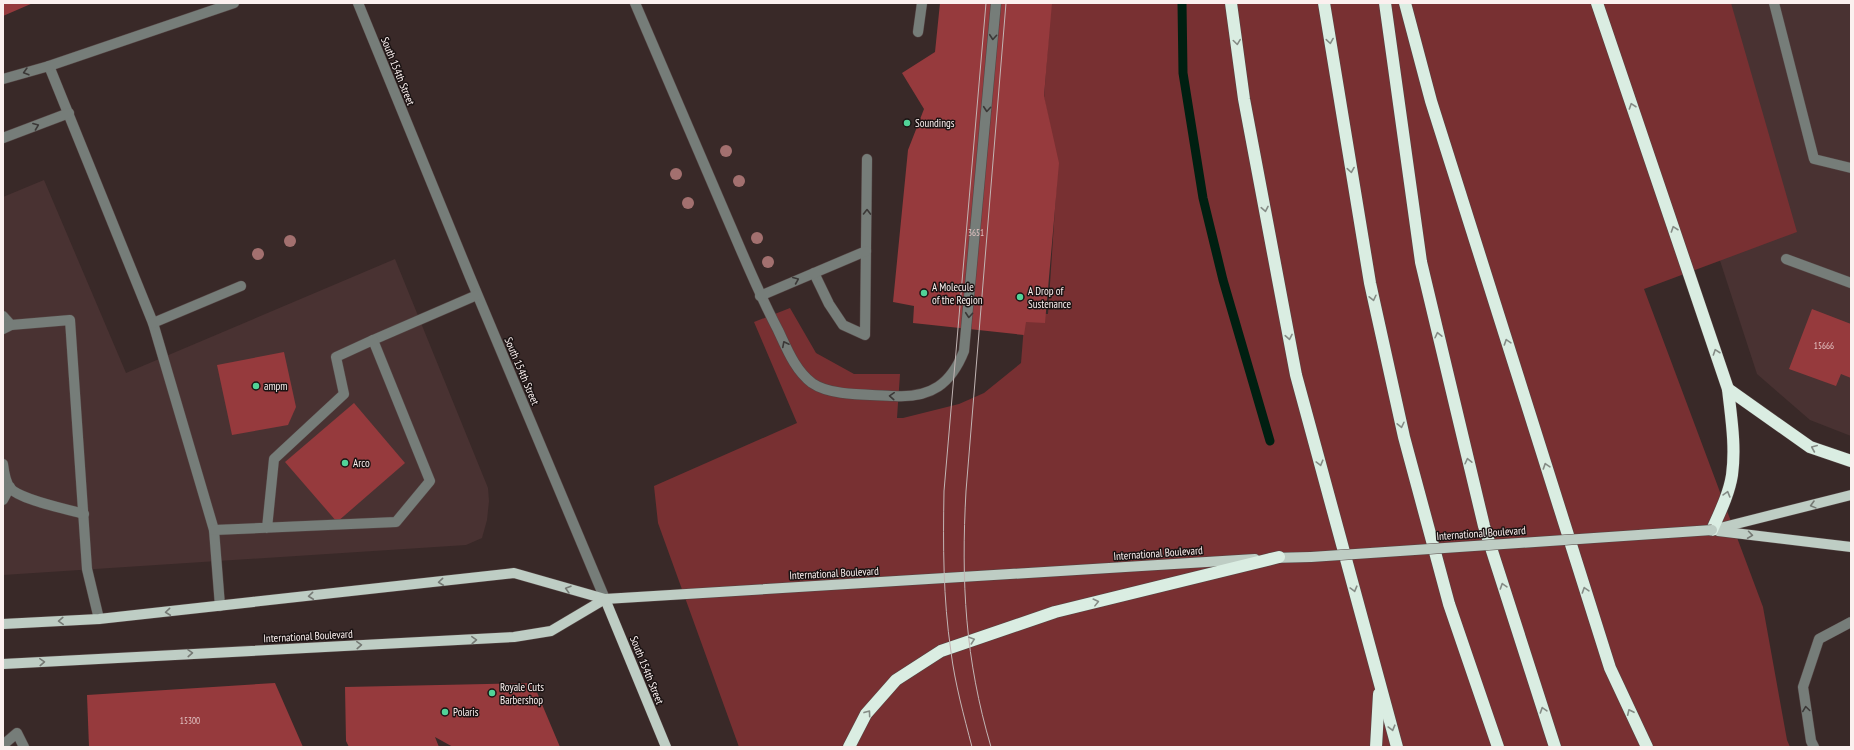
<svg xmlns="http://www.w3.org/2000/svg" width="1854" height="750" viewBox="0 0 1854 750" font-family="'PT Sans Narrow',sans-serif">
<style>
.built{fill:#493232}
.green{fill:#783032}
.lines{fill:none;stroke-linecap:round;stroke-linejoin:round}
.stream{stroke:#001f11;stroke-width:9}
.building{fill:#963a3d}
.minor-casing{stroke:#544544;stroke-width:11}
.major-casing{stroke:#544544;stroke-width:11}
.highway-casing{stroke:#544544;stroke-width:13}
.minor{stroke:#767d79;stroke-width:10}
.major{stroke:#becdc4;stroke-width:10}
.highway{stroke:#daede2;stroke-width:12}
.tram{stroke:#c2b5b4;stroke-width:1}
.major-bridge-casing{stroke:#544544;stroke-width:11;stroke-linecap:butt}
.major-bridge{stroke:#becdc4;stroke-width:10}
.tree{fill:#a3706f}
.oneway{stroke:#3b3837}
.oneway2{stroke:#848b85}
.oneway3{stroke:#757974}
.poi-dot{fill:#51d398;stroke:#1b1313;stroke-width:1.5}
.labels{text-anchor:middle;stroke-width:3;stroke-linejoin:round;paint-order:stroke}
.number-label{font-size:9px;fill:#e2c2c2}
.street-label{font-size:11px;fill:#fbf0ef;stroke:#1b1313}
.poi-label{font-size:11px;fill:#fbf0ef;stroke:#1b1313;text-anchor:start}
</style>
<rect width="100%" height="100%" fill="#392928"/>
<g class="built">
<polygon points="1636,3 1851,3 1851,436 1810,420 1757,374"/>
<polygon points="44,180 126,373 395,259 488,488 489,501 487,520 482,538 466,545 3,575 3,197"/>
</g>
<polygon class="green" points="1051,3 1731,3 1797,232 1644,289 1763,607 1787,740 1790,747 739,747 658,523 654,486 797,423 754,322 790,308 816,353 854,374 900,374 897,418 903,418 959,404 984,393 1021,363 1025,313 1048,314 1058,163 1044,98"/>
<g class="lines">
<polyline class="stream" points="1182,3 1183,73 1203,198 1223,280 1270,441"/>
</g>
<g class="building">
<polygon points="3,3 33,3 3,16"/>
<polygon points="940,3 1052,3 1044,96 1059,163 1045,323 1026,322 1024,335 913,323 914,306 893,302 908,150 924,109 902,73 935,52"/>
<polygon points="1812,309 1851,324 1851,378 1841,374 1836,386 1789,369"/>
<polygon points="284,352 296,407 288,425 232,435 217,365"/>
<polygon points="354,403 405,463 337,522 285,462"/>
<polygon points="275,683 303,747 89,747 87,695"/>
<polygon points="533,683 560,747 453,747 435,737 439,747 349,747 346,741 345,687"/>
</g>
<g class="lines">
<g class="minor-casing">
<g id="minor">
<polyline points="358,3 470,277 605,599"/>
<path d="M635 3C666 75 697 148 728 220 744 257 759 294 778 330 787 349 795 370 812 383 832 397 871 394 895 396 931 398 951 384 964 351L996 3"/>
<polyline points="1774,3 1814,159 1851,168"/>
<polyline points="918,32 922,3"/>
<polyline points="49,66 153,323 214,530 220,606"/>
<polyline points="3,79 49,66 234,3"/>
<polyline points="3,138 69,113"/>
<polyline points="1786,259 1851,283"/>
<polyline points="814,273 829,304 843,325 865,335 867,159"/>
<polyline points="760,296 866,251"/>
<polyline points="3,316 11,325"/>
<polyline points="153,323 241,286"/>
<polyline points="3,329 11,325 70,320 87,569 99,619"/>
<polyline points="373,340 477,295"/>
<path d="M3 464C4 472 5 481 10 488 20 500 67 509 84 514"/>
<polyline points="3,500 10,487"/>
<polyline points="214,530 396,522 430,481 373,340 336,357 344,394 274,459 267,528"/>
<polyline points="3,745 17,733 24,747"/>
<polyline points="1814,747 1811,741 1803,687 1819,639 1851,622"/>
</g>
</g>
<g class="major-casing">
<g id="major">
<polyline points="1712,530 1851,495"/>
<polyline points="1718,531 1851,547"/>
<polyline points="1271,558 1311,557"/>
<polyline points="605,599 666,747"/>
<polyline points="3,624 99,619 514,573 605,599 1255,559"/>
<polyline points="3,664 514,637 551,631 605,599"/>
</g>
</g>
<g class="highway-casing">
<g id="highway">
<polyline points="1231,3 1244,99 1296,375 1397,747"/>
<polyline points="1324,3 1370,283 1404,437 1449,604 1498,747"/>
<polyline points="1385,3 1421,262 1484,526 1555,747"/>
<polyline points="1405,3 1431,101 1610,668 1647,747"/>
<path d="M1597 3 1728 389C1731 417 1736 446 1732 475 1729 494 1720 512 1712 530"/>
<polyline points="1728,389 1810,447 1851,461"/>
<polyline points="849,747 866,714 896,680 941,651 1055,612 1279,557"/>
<polyline points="1376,747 1379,694"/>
</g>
</g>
<use href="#minor" class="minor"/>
<use href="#major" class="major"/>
<use href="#highway" class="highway"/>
<g class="tram">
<path d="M972 747C964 716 955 684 951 652 943 598 943 545 944 491L986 3"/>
<path d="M991 747C965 659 961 582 966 491L1006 3"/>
</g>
<g class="major-bridge-casing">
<polyline id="major-bridge" points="1311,557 1712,530"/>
</g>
<use href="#major-bridge" class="major-bridge"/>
</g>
<g class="tree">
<circle cx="726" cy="151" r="6"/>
<circle cx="676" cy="174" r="6"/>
<circle cx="739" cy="181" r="6"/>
<circle cx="688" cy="203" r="6"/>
<circle cx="757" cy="238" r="6"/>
<circle cx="290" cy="241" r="6"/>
<circle cx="258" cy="254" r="6"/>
<circle cx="768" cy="262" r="6"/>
</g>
<defs><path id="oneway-chevron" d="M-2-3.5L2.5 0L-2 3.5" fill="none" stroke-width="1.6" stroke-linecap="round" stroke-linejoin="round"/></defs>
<g class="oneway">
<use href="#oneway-chevron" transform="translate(993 37) rotate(95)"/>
<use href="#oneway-chevron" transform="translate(26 72) rotate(164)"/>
<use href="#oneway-chevron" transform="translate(987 109) rotate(95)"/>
<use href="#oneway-chevron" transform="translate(36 126) rotate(-21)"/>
<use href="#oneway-chevron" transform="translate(867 212) rotate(-89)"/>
<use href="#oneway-chevron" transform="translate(796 280) rotate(-23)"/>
<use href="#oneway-chevron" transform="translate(969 315) rotate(95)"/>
<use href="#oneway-chevron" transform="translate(785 344) rotate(-117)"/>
<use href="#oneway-chevron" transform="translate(892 396) rotate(-176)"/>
<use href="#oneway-chevron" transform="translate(1806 709) rotate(-98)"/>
</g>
<g class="oneway2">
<use href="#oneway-chevron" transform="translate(1330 41) rotate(81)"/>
<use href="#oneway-chevron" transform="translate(1237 42) rotate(82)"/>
<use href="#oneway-chevron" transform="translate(1632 106) rotate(-109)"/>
<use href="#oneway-chevron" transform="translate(1351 170) rotate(81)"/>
<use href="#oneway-chevron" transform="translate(1265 209) rotate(79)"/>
<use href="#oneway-chevron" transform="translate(1674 229) rotate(-109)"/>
<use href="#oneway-chevron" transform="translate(1373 298) rotate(77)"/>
<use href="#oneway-chevron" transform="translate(1438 335) rotate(-103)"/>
<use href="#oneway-chevron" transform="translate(1289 337) rotate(79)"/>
<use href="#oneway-chevron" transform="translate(1507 342) rotate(-108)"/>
<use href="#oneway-chevron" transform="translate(1716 352) rotate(-109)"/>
<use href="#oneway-chevron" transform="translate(1401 425) rotate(77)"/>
<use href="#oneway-chevron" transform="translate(1814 448) rotate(-157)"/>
<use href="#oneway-chevron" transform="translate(1468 461) rotate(-103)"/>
<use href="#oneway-chevron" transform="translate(1320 463) rotate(75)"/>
<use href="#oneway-chevron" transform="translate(1546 466) rotate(-108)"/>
<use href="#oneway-chevron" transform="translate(1727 494) rotate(-74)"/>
<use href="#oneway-chevron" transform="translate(1503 586) rotate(-108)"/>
<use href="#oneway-chevron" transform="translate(1354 589) rotate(75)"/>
<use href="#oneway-chevron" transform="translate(1585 590) rotate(-108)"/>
<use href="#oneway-chevron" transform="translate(1096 602) rotate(-14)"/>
<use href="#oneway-chevron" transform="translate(972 640) rotate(-19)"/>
<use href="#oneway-chevron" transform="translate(1543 710) rotate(-108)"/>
<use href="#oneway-chevron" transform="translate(1630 712) rotate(-115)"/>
<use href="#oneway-chevron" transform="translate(868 713) rotate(-54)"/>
<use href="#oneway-chevron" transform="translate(1392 728) rotate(75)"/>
</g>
<g class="oneway3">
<use href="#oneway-chevron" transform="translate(1813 505) rotate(165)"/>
<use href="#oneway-chevron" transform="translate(1750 535) rotate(8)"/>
<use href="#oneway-chevron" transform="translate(441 582) rotate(174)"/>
<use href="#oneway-chevron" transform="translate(568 589) rotate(-164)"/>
<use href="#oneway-chevron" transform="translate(311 596) rotate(174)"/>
<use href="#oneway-chevron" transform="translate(168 612) rotate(174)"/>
<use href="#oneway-chevron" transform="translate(61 621) rotate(177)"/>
<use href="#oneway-chevron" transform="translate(474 640) rotate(-3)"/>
<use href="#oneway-chevron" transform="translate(359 645) rotate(-3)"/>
<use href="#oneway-chevron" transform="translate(190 653) rotate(-3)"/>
<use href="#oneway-chevron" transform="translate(42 662) rotate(-3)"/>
</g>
<g class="poi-dot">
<circle cx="907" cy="123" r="4"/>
<circle cx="924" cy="293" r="4"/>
<circle cx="1020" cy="297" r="4"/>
<circle cx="256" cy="386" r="4"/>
<circle cx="345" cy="463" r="4"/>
<circle cx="492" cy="693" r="4"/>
<circle cx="445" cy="712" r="4"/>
</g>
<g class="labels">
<g class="number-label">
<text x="976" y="236">3651</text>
<text x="1824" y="349">15666</text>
<text x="190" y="724">15300</text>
</g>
<g class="street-label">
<text transform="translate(398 71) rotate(68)" y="4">South 154th Street</text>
<text transform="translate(522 371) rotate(67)" y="4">South 154th Street</text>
<text transform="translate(1481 533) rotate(-4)" y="4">International Boulevard</text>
<text transform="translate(1158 553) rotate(-4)" y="4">International Boulevard</text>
<text transform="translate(834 573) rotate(-3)" y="4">International Boulevard</text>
<text transform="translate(308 636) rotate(-3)" y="4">International Boulevard</text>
<text transform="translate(647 670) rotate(68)" y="4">South 154th Street</text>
</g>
<g class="poi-label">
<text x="915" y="127">Soundings</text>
<text x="932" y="291">A Molecule<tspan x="932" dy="13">of the Region</tspan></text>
<text x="1028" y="295">A Drop of<tspan x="1028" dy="13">Sustenance</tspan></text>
<text x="264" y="390">ampm</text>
<text x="353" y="467">Arco</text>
<text x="500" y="691">Royale Cuts<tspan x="500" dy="13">Barbershop</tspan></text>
<text x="453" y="716">Polaris</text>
</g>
</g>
<rect width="1854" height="750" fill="none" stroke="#fbf0ef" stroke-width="8"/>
</svg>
